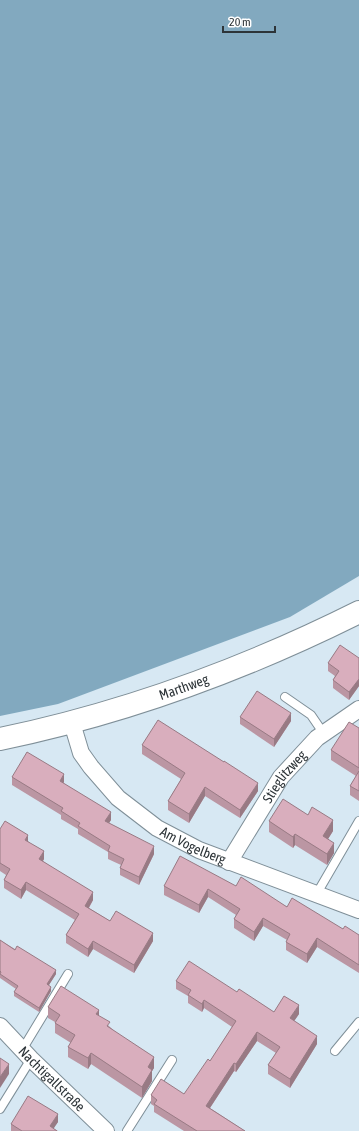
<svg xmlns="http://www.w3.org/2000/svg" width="359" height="1131" viewBox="0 0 359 1131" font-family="'Asap Condensed',sans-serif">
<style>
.forest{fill:#82a9bf}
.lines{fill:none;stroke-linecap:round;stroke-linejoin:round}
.service-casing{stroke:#7f8f98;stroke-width:10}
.minor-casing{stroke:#7f8f98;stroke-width:18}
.secondary-casing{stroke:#7f8f98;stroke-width:24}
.service{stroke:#fff;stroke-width:8}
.minor{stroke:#fff;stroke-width:16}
.secondary{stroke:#fff;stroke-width:22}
.wall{fill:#bb96a3}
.shaded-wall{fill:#987a84}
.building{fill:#d9aebd;stroke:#987a84}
.labels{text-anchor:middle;stroke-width:3.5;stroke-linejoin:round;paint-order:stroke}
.street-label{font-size:14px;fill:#2d3438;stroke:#fff}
</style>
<rect width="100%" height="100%" fill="#d7e8f3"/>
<polygon class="forest" points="0,0 359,0 359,576 290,617 58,704 0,716"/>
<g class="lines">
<g class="service-casing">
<g id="service">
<polyline points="285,697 311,715 324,734"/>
<polyline points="316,895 359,821"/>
<polyline points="22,1050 68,974"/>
<polyline points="335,1051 359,1022"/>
<polyline points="0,1109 31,1059"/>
<polyline points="127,1131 172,1060"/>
</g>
</g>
<g class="minor-casing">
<g id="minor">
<path id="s1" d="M72 723 81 753 91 767 118 798 157 828 199 850 359 910"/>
<path id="s2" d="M229 862 281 777 317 738 359 709"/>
<path id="s3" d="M0 1026 31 1059 106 1131"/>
</g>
</g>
<g class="secondary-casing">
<g id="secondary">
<path id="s4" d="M0 739C125 713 245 669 359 612"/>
</g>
</g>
<use href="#service" class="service"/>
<use href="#minor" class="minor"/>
<use href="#secondary" class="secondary"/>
</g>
<g class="wall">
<polygon points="359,658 359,686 349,700 333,688 333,680 335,676 328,671 328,663"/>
<polygon points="240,717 291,721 274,747 240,724"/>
<polygon points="359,728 359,801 350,795 350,786 356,776 331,760 331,750"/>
<polygon points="142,745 258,791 240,818 205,796 189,823 168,810 168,801 181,779 142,754"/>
<polygon points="12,777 64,782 63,783 111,820 109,823 154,854 139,885 120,875 120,868 121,865 108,859 108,852 78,834 78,829 61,819 61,815 12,785"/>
<polygon points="269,821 333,831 328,839 334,853 327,865 295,845 293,848 269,832"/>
<polygon points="0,829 28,841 44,859 43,861 93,900 89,908 110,921 153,941 134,973 93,949 88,957 66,943 66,935 75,920 26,890 21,899 4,888 4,880 6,875 0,871"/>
<polygon points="164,886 236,886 343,929 359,935 359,973 317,947 307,963 286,950 286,942 287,940 263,926 254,941 234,928 234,919 236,915 208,897 199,913 164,895"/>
<polygon points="0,940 56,974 49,985 51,991 39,1012 14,996 14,992 16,989 0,978"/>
<polygon points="176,981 237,992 274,1012 299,1014 294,1021 317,1044 290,1088 268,1074 268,1065 276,1053 257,1041 236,1072 234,1071 210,1108 245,1131 184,1131 154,1112 154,1106 151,1104 151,1095 184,1094 210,1061 232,1027 204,1008 202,1012 188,1003 188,996 176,989"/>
<polygon points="48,1007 99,1016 110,1027 154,1068 152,1071 152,1081 142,1098 91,1064 88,1069 68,1057 68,1047 71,1043 55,1033 55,1022 48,1018"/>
<polygon points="58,1122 53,1128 58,1131 11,1131 11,1124"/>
</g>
<g class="shaded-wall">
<polygon points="359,679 359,686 349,700 349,692"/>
<polygon points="291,713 291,721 274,747 274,739"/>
<polygon points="64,774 64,782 60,788 60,781"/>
<polygon points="258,783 258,791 240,818 240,810"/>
<polygon points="205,787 205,796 189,823 189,814"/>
<polygon points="111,812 111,820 105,829 105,821"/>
<polygon points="333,820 333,831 323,847 323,836"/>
<polygon points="295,834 295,845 293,848 293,837"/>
<polygon points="28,835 28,843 25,840"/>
<polygon points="334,843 334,853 327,865 327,854"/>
<polygon points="154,846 154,854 139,885 139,877"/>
<polygon points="44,851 44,859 39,867 39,859"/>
<polygon points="26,882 26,890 21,899 21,890"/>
<polygon points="208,889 208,897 199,913 199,905"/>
<polygon points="93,892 93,900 85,914 85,906"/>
<polygon points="263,918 263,926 254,941 254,932"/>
<polygon points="153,933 153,941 134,973 134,965"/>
<polygon points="317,938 317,947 307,963 307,954"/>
<polygon points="93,941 93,949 88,957 88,949"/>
<polygon points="56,970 56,974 47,988 47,984"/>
<polygon points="51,987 51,991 39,1012 39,1008"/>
<polygon points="204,1000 204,1008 202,1012 202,1004"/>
<polygon points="299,1005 299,1014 290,1027 290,1018"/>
<polygon points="99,1010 99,1020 96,1014"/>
<polygon points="257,1032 257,1041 236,1072 236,1064"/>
<polygon points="317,1036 317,1044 290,1088 290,1079"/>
<polygon points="91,1053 91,1064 88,1069 88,1058"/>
<polygon points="154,1057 154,1068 152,1071 152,1081 142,1098 142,1087 148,1067"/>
<polygon points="234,1063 234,1071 206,1114 206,1106"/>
<polygon points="9,1064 9,1074 0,1088 0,1077"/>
<polygon points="58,1114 58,1122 52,1131 50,1126"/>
</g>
<g class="building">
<polygon points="340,645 359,658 359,679 349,692 333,680 339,671 328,663"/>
<polygon points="257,691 291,713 274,739 240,717"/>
<polygon points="158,720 224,762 224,761 258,783 240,810 205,787 189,814 168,801 185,773 142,745"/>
<polygon points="349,722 359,728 359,768 331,750"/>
<polygon points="27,752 64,774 60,781 111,812 105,821 154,846 139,877 120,868 124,859 108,851 110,846 78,826 80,823 61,811 63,808 12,777"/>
<polygon points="359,771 359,791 350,786"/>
<polygon points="283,799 308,815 312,807 333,820 323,836 334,843 327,854 295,834 293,837 269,821"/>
<polygon points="5,821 28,835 25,840 44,851 39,859 93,892 85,906 110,921 116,911 153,933 134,965 93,941 88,949 66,935 79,914 26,882 21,890 4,880 10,869 0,863 0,829"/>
<polygon points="180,856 236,886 241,877 287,907 292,898 343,929 345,926 359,935 359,965 317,938 307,954 286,942 290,934 263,918 254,932 234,919 240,909 208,889 199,905 164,886"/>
<polygon points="0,940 15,950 17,946 56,970 47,984 51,987 39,1008 14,992 18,986 0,974 1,972 0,971"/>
<polygon points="189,961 237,992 239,989 274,1012 284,996 299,1005 290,1018 317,1036 290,1079 268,1065 280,1047 257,1032 236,1064 234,1063 206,1106 245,1131 197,1131 154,1104 157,1100 151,1095 161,1079 184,1094 208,1059 210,1061 236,1021 204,1000 202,1004 188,995 191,990 176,981"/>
<polygon points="61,986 99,1010 96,1014 110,1022 107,1026 154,1057 148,1067 152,1070 142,1087 91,1053 88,1058 68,1047 75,1035 55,1023 60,1015 48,1007"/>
<polygon points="0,1058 9,1064 0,1077"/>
<polygon points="28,1096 58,1114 50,1126 57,1131 22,1131 11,1124"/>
</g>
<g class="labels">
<g class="street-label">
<text dy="5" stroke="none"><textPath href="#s4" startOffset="191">Marthweg</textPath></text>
<text dy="5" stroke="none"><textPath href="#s2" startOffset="102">Stieglitzweg</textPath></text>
<text dy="5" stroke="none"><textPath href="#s1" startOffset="179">Am Vogelberg</textPath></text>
<text dy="5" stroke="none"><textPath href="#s3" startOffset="74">Nachtigallstraße</textPath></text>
</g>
</g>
<path d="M223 26v6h52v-6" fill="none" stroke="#2d3438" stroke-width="2"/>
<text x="229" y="26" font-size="12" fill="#2d3438" stroke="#ffffff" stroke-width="3" paint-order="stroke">20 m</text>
</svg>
